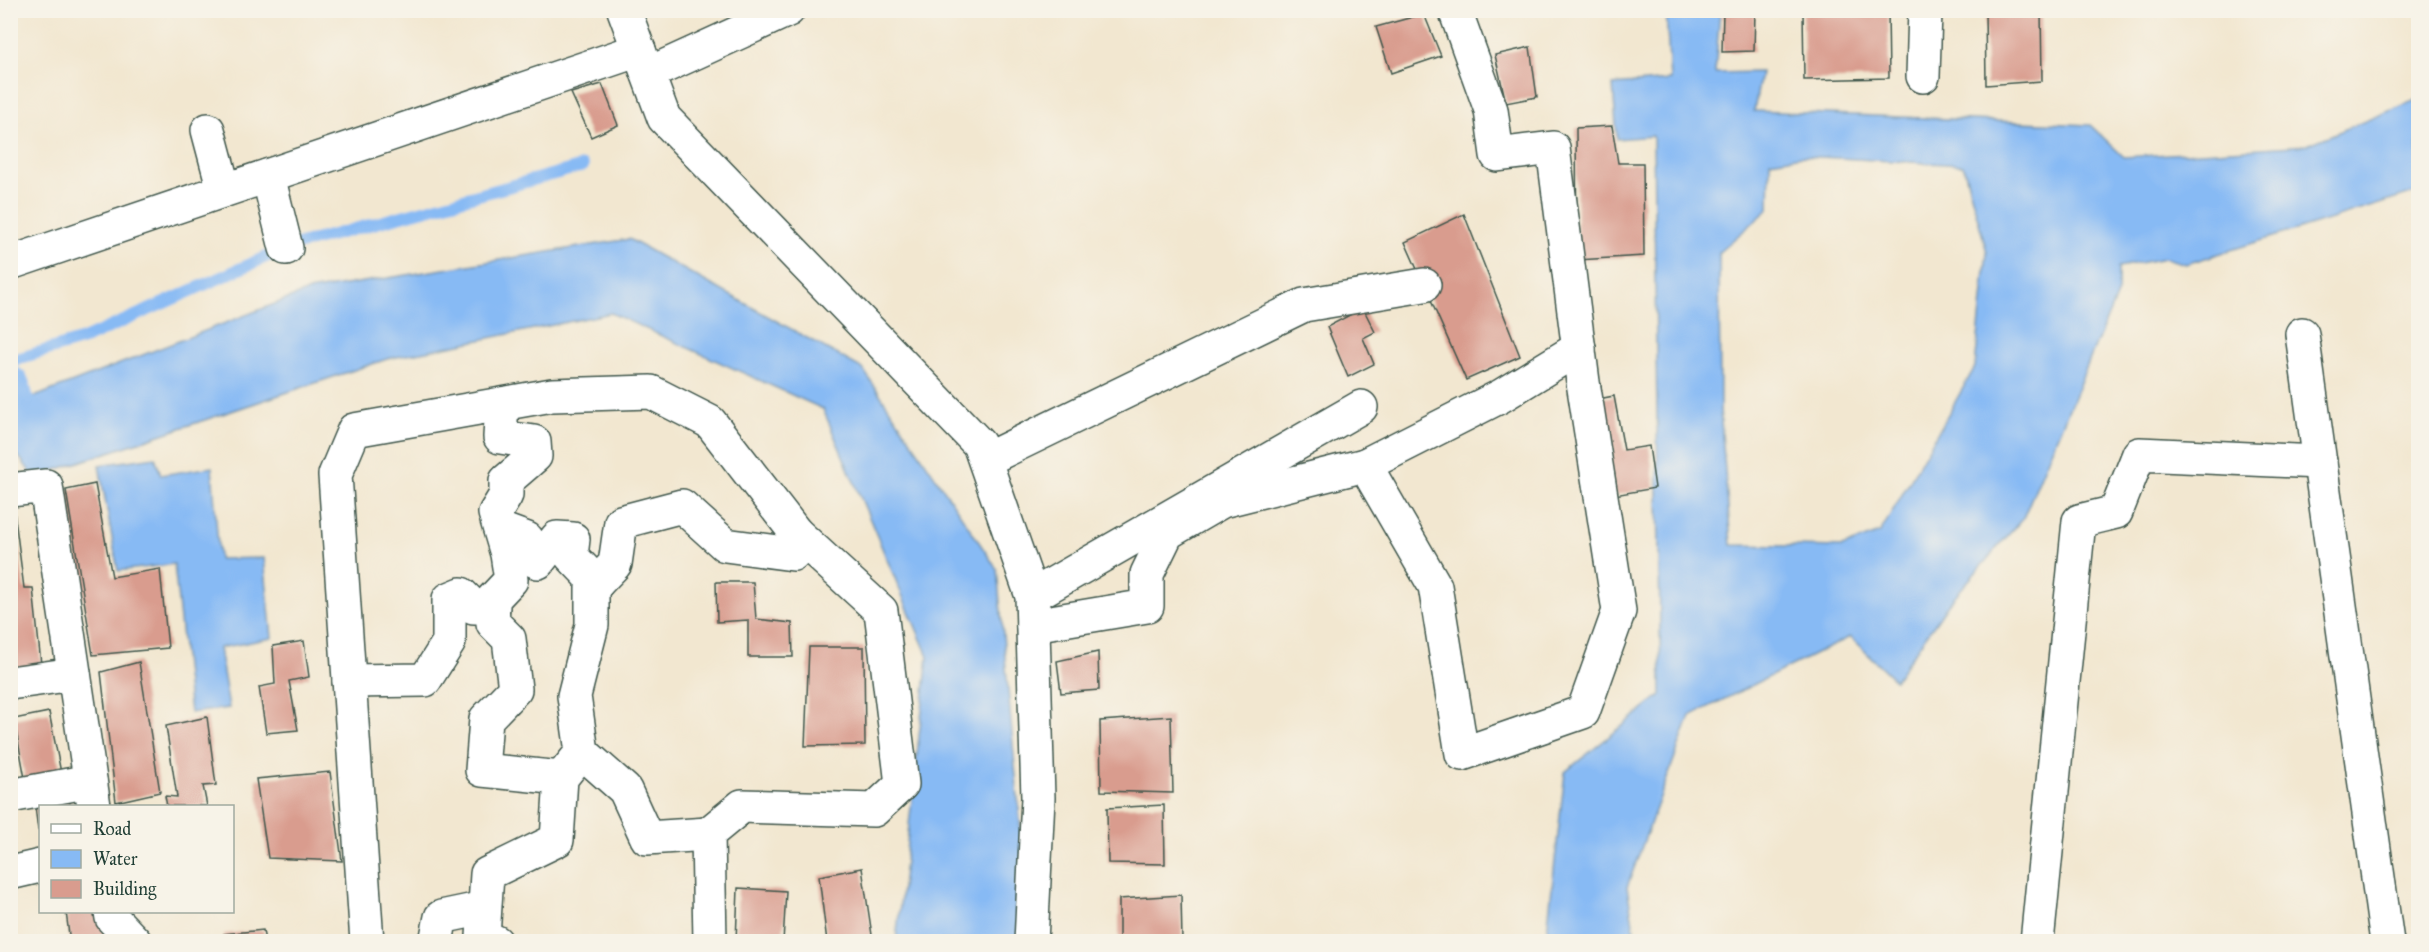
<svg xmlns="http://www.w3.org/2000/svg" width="2429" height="952" viewBox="0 0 2429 952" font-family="'IM FELL Great Primer',serif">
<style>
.water{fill:#87baf4;stroke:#537c94;stroke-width:1.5;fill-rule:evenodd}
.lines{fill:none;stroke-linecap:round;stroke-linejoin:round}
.stream{stroke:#87baf4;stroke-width:12}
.canal{stroke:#87baf4;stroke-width:40}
.building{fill:#d99c8e}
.minor-casing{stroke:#3f564b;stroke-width:36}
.minor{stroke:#fff;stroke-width:33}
</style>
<rect width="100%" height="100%" fill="#f7f3e8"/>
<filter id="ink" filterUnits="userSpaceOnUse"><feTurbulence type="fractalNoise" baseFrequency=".0167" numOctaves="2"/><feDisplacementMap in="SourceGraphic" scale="12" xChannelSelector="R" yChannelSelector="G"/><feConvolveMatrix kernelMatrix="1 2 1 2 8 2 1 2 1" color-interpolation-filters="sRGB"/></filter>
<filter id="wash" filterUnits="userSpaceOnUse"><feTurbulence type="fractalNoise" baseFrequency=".008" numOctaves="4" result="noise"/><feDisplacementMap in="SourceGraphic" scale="24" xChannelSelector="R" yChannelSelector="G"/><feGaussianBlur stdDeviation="1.35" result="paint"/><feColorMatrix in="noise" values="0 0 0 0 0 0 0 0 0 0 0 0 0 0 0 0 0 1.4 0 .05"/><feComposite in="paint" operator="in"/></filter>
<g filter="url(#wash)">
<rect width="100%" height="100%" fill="#f2e7d0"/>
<g class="water">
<path d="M1666 11H1720L1715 73 1761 72 1754 111 2090 125 2124 157 2307 145 2418 99V192L2186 264 2165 258 2118 267V292L2023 518 1949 603 1895 680 1850 637 1690 716 1627 887 1636 941H1546L1565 772 1661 695 1653 136 1617 139 1613 85 1670 80ZM1802 156 1963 165 1987 252 1975 367 1880 533 1842 547 1731 545 1720 409 1719 252 1769 209 1770 161Z"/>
<polygon points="629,239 863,369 997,569 1031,941 896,941 928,656 823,409 611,313 387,359 34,477 11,446 11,406 308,291"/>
<polygon points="155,457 161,475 212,467 219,559 264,558 272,638 219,648 229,708 190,713 174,564 118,571 99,465"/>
</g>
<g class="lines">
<polyline class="stream" points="10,361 84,339 286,248 583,166"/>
<polyline class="canal" points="10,386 15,404"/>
</g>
<g id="blocks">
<g class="building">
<polygon points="1723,10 1755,10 1754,51 1722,52"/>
<polygon points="1803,10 1888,10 1889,78 1804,80"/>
<polygon points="1985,10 2041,10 2042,81 1986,85"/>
<polygon points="1424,14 1441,56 1391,73 1376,27"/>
<polygon points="1530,47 1537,97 1506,103 1495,55"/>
<polygon points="602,84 618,125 591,137 571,93"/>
<polygon points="1612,126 1618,163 1643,163 1644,256 1577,260 1576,128"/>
<polygon points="1464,214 1520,356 1466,380 1405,242"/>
<polygon points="1363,308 1375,332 1363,338 1374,364 1348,377 1327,327"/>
<polygon points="1614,396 1624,450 1649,446 1655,488 1615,495 1593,400"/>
<polygon points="95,484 112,577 160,569 168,648 93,655 66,490"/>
<polygon points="10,495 12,495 24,588 33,588 42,674 10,675"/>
<polygon points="716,582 753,582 756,619 792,623 793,657 748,657 748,620 717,622"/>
<polygon points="304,641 309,677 289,681 298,730 266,733 259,687 275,684 273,646"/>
<polygon points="809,647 864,647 865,745 805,746"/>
<polygon points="1098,652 1099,690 1061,693 1057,661"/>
<polygon points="139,662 160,792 116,802 101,672"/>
<polygon points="49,712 62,778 26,784 14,719"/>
<polygon points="1171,716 1173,793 1101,791 1100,721"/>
<polygon points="207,717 216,785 203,786 207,806 167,806 165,796 177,797 166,726"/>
<polygon points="330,772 342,861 268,858 256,779"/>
<polygon points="69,795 70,806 40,806 40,830 38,830 34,799"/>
<polygon points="1164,805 1165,864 1108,863 1107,808"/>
<polygon points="862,868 873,942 827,942 819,876"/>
<polygon points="738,888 786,891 783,942 736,942"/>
<polygon points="1181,895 1182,942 1119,942 1119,899"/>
<polygon points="66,912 110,912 115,942 70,942"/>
<polygon points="263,930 265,942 225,942 224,934"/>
</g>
</g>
</g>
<g filter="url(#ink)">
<use href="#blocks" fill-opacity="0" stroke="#3f564b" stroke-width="1.5"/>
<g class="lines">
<g class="minor-casing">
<g id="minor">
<polyline points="624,10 664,118 979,444 1032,596 1038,798 1031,942"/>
<polyline points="648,74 788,10"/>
<polyline points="1923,76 1925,10"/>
<polyline points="208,130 224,190"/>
<polyline points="268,176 286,248"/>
<polyline points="10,263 639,50"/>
<polyline points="2302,334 2387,942"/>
<polyline points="502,404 500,437 534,442 535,456 506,481 506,495 495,513 507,554 511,580 492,600 493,623 509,639 515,689 486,719 482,770 561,778"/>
<polyline points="985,460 1304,305 1424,285"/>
<polyline points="1365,465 1501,396 1579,348"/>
<polyline points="10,490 46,486 94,806"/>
<polyline points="500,529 527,539 528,558 538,562 557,538 573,539 571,556 597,583"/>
<polyline points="1032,596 1361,407"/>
<polyline points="1033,625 1147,606 1147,574 1167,533 1222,501 1365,465 1435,586 1462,754 1583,712 1619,611 1583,382 1553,148 1497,155 1491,110 1455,10"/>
<polyline points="349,681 425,680 449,642 449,599 461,594 474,607 493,607"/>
<polyline points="10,683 74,674"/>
<polyline points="582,752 625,790 647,838 708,834"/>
<polyline points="10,796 90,781"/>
<polyline points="10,873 40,866"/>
<polyline points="111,912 112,918 135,942"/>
<polyline points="367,942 335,475 354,430 552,395 651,392 710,422 796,533"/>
<polyline points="436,942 441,917 484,908"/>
<polyline points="496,942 483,937 487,874 557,840 561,778 582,752 574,696 592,625 592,588 615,564 621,522 682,506 725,545 793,554 796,533 881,611 902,784 874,810 742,806 708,834 710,942"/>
<polyline points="2037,942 2079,521 2116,512 2139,454 2320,462"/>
</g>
</g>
<use href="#minor" class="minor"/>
</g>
</g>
<rect width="2429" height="952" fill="none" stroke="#f7f3e8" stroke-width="36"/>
<rect x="39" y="805" width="195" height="108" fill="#f7f3e8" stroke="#a1aaa0" stroke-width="1.5"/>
<rect x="51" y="824" width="30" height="9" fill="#ffffff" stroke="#a1aaa0" stroke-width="1.5"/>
<text x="93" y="835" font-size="18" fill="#1f3d34">Road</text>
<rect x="51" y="850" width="30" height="18" fill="#87baf4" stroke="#a1aaa0" stroke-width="1.5"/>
<text x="93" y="865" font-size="18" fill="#1f3d34">Water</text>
<rect x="51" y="880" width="30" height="18" fill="#d99c8e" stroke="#a1aaa0" stroke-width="1.5"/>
<text x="93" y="895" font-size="18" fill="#1f3d34">Building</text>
</svg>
